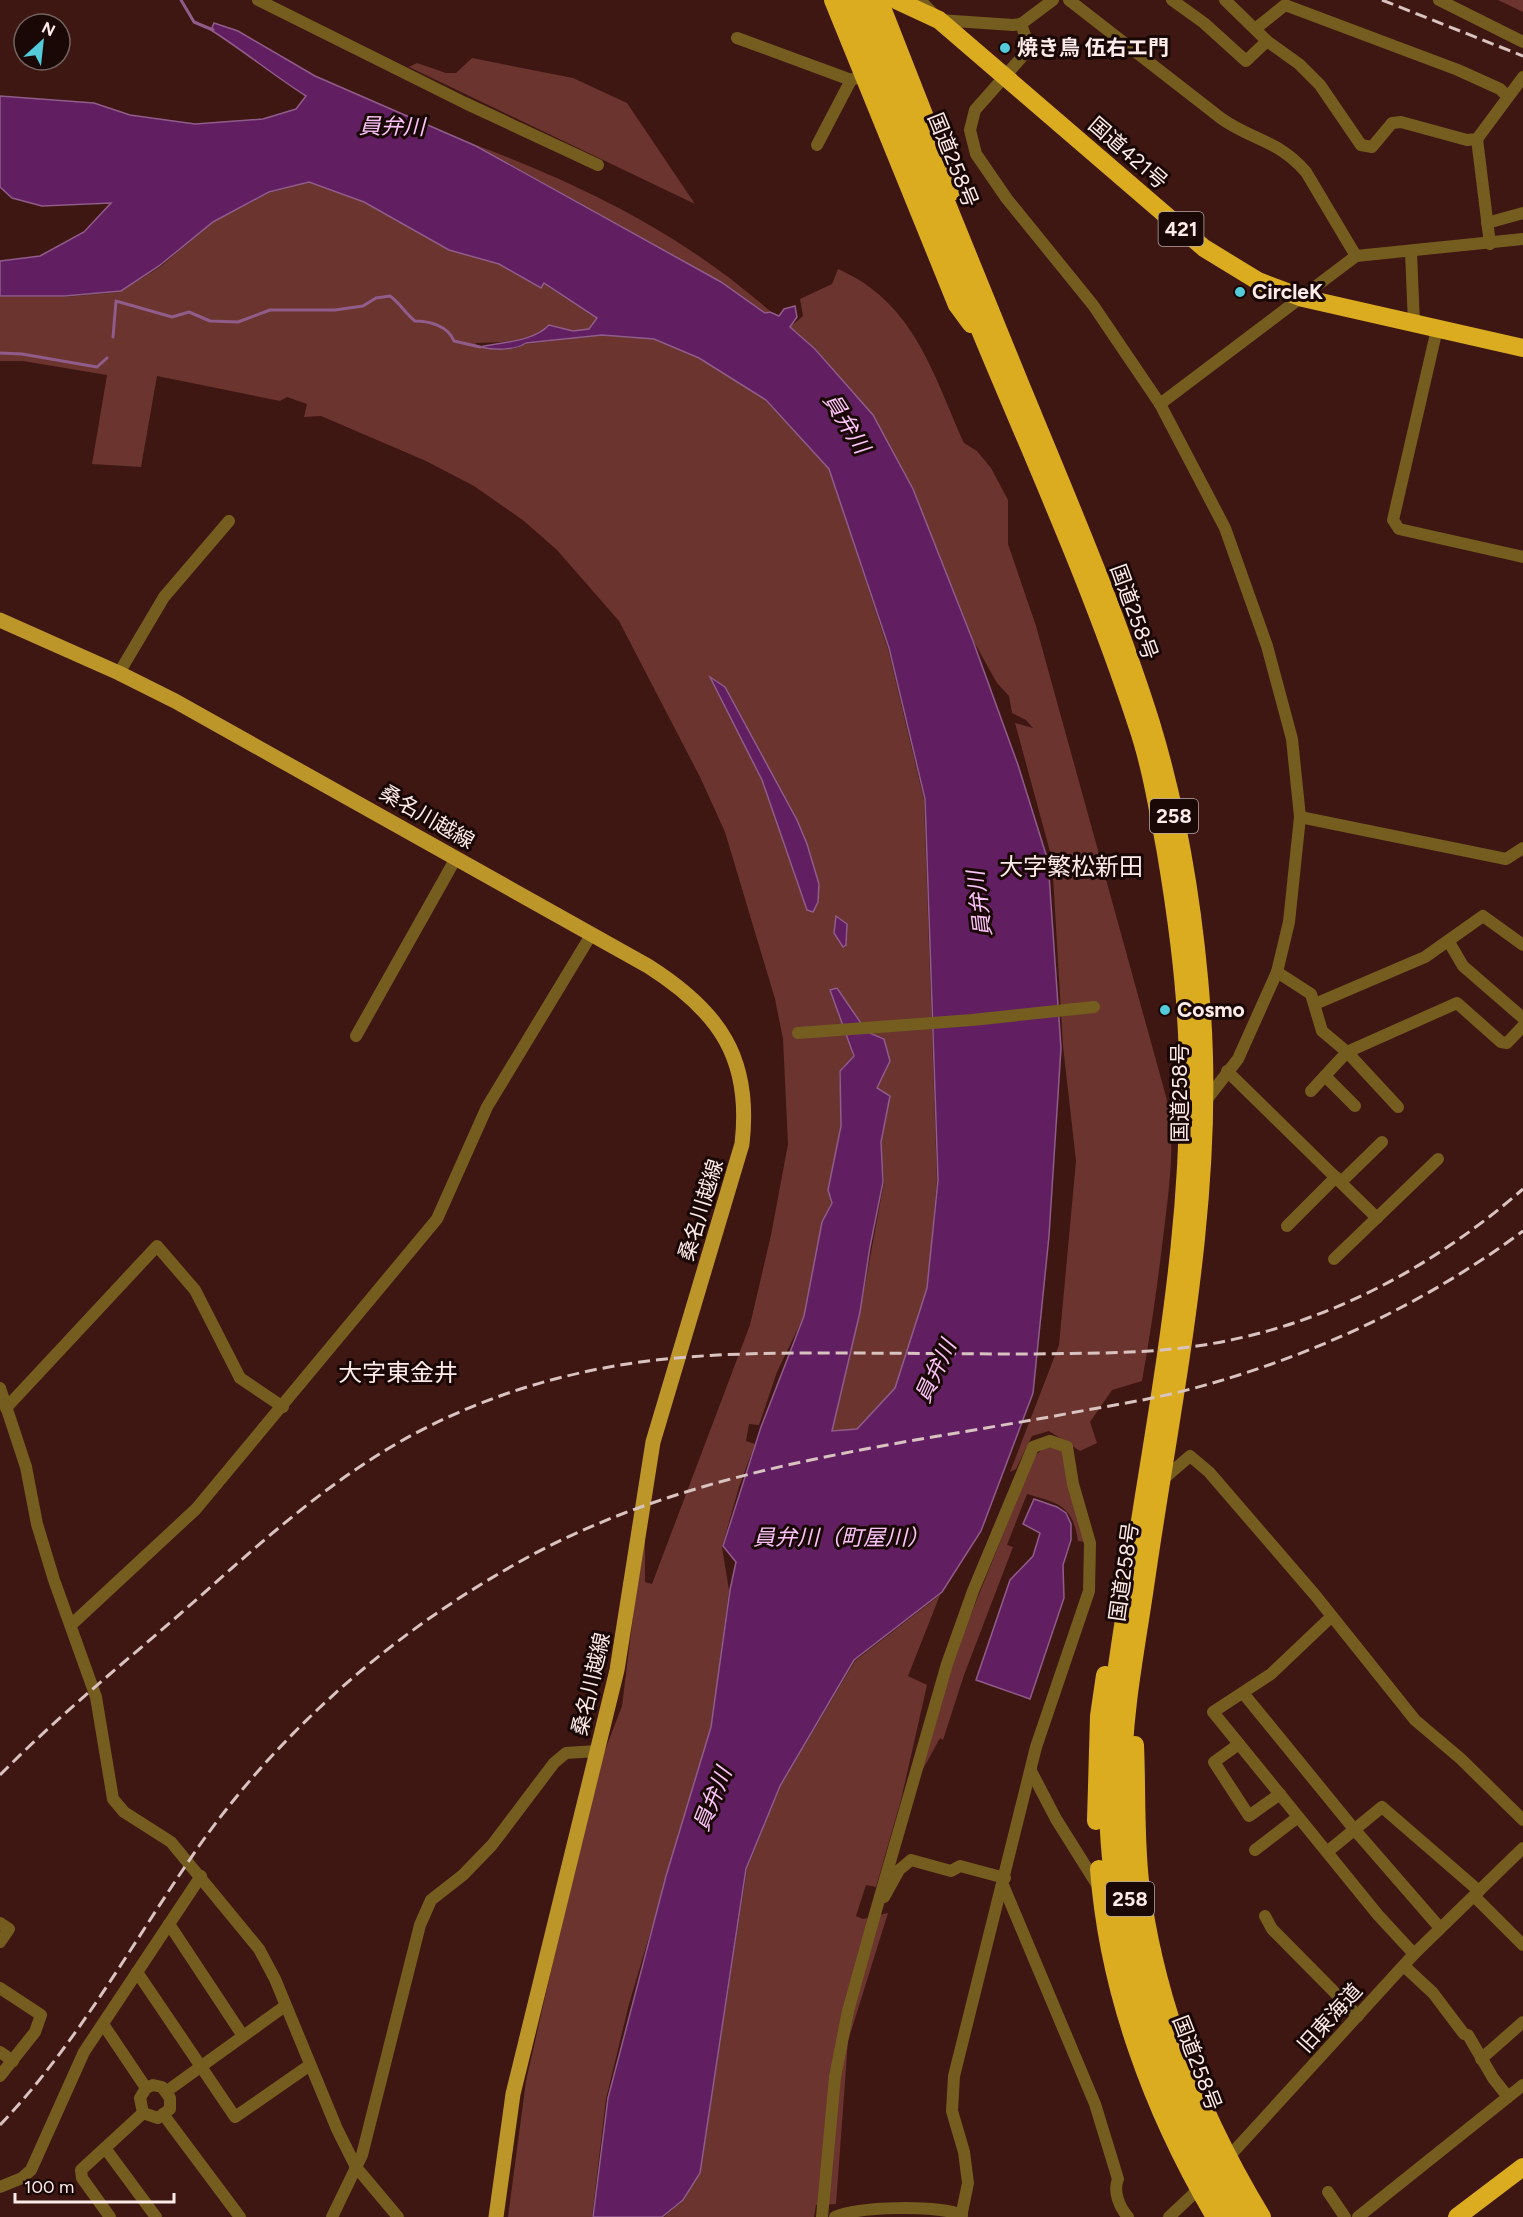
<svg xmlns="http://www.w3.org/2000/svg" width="1523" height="2217" viewBox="0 0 1523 2217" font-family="Figtree,'Noto Sans JP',sans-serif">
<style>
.green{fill:#6b342f}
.water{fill:#611f61;stroke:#905c8a;stroke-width:1.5}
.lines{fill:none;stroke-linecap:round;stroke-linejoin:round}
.stream{stroke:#905c8a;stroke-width:3}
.minor{stroke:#745d1f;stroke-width:12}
.major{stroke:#bd962a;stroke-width:15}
.highway{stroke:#dbac1f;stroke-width:18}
.rail{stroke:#d8c3c0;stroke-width:3;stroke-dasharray:12 6;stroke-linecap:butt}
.highway-bridge{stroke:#dbac1f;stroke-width:18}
.poi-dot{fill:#53cbdb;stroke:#190806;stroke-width:2}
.labels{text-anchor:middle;stroke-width:6;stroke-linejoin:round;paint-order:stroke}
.shield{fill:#190806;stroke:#b8a7a4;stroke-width:1.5}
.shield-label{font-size:20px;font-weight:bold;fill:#fcebe8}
.poi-label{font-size:21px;font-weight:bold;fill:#fcebe8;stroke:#190806;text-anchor:start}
.street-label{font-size:21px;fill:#fcebe8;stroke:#190806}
.water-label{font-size:22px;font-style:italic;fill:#fbc3f9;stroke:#190806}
.quarter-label{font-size:24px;fill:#fcebe8;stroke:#190806}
</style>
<rect width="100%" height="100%" fill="#3e1612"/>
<g class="green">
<polygon points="1498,0 1523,0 1523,12"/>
<polygon points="472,58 573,78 627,103 695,204 409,67 417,63 446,73 456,73"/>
<path d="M476 145C587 187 680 233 770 311L764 313 720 282Z"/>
<path d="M310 182 364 202 449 250 499 264 541 288 544 284 597 319 589 329 574 331 548 325C532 344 499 342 475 343L479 347C493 350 513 352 526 344L602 335 653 339 700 358 765 400 829 469 888 649 924 800 937 1180 927 1289 895 1388 857 1429 832 1432 860 1312 884 1182 881 1141 890 1096 877 1088 890 1061 884 1038 867 1032 837 988 841 1015 853 1056 839 1071 842 1126 828 1189 831 1203 822 1223 804 1316 777 1372 759 1425 749 1424 746 1441 755 1444 739 1487 722 1547 729 1590 711 1729 629 2004 606 2099 592 2217H508L526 2081 595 1776 622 1706 645 1519V1582L652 1584 750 1325 771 1235 788 1144 783 1039 775 999 725 832 700 777 619 621 557 550 524 521 474 486 426 461 321 416 304 417 307 404 287 397 280 401 157 376 141 467 92 464 107 375 23 361H0V297H65L120 292 160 267 212 223 269 193Z"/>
<path d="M838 269C914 302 933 374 964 443L977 451 991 468 1008 500V544L1036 626 1170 1111C1174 1151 1169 1191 1164 1230 1158 1281 1151 1331 1142 1381L1112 1390 1090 1422 1097 1443 1080 1451 1049 1431 1032 1436 1016 1469 1010 1472 1059 1345 1076 1161 1063 1046 1052 859 1015 723 1033 728 1026 720 1012 713 1009 696 997 683 974 642 913 489 873 415 816 349 790 327 803 316 800 299 832 284Z"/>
<path d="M1049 1445 1063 1451 1086 1542 1078 1541C1073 1506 1059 1503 1027 1494L1007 1545 1013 1547 964 1675 943 1740 940 1738 922 1771 955 1654 1035 1455Z"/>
<polygon points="940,1595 908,1676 927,1685 901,1800 876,1887 866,1885 856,1916 863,1919 888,1913 848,2041 836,2204 816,2205 814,2217 664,2217 684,2200 700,2173 747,1869 780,1787 855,1661"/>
</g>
<g class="water">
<path d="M214 23 238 31 315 76 476 146 721 282 765 313 770 312 779 316 784 309 795 306 797 317 790 327 815 349 873 415 913 489 973 641 1018 765 1048 861 1061 1048 1049 1236 1033 1393 981 1531 942 1592 854 1660 780 1786 746 1869 700 2173 683 2200 662 2217H593L608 2098 666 1876 711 1727 730 1590 736 1562 723 1546 761 1427 804 1316 822 1222 832 1203 828 1190 841 1126 840 1071 854 1056 830 990 837 988 867 1032 884 1039 890 1061 877 1088 890 1096 881 1142 883 1182 870 1247 860 1312 832 1431 857 1429 895 1388 927 1288 938 1180 925 799 889 648 829 469 766 400 699 358 654 339 602 335 526 343C514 351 494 350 480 347 502 342 533 342 549 325L573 331 589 329 597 318 544 283 541 288 499 264 449 250 364 202 309 182 269 192 213 222 159 266 121 291 65 296H0V261L40 256 84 232 111 203 42 206 12 198 0 187V96L94 103 130 115 195 124 263 119 296 109 306 96C273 75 244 51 211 30Z"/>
<polygon points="710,677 725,687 797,820 807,844 819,884 818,902 813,912 807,910 762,780"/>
<polygon points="836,916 847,924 846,945 843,947 834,933"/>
<polygon points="1034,1499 1057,1507 1066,1513 1071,1524 1071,1540 1063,1565 1064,1598 1030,1699 976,1680 1010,1580 1033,1556 1040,1533 1023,1524"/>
</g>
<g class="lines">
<g class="stream">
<polyline points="181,0 194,22 213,30"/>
<path d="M113 337 116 301 172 317 189 312 210 321 238 322 270 310H335L363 306 376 298 390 296C400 303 405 313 415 321 430 321 448 326 454 341L480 347"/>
<polyline points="0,353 22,354 97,367 107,358"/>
</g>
<g class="minor">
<polyline points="258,0 465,103 598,165"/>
<polyline points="920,0 939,20 1013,25 1021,24 1053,0"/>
<path d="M1069 0 1222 119C1254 141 1278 140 1306 172L1356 256"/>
<polyline points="1172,0 1204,23 1246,61 1267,41"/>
<polyline points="1225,0 1267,41 1299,64 1320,85 1361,145 1372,147 1392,123 1401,122 1467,140 1477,139 1523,77"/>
<polyline points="1439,0 1523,42"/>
<polyline points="1021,24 1027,41 1021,58 975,110 970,130 976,154 1007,199 1093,305 1160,404 1225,528 1267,646 1292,739 1300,817 1289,922 1277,972 1238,1059 1204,1103"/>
<polyline points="1255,29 1285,5 1458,70 1500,89 1507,96"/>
<polyline points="737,38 851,80 865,75"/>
<polyline points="1477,139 1490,244"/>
<polyline points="817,145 851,80"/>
<polyline points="1487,223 1523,213"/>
<polyline points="1411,252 1414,324"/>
<polyline points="1437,329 1393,520 1399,529 1523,557"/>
<polyline points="1160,404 1356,256 1523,239"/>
<polyline points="119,673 164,597 229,521"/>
<polyline points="1300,817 1506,859 1523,848"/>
<polyline points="1449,942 1463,966 1523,1018"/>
<polyline points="1277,972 1311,994 1322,1031 1347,1052 1457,1003 1501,1042 1507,1043 1523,1026"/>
<polyline points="1315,1004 1425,957 1483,916 1523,945"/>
<polyline points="798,1033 972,1020 1094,1007"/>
<polyline points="356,1036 456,858"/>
<polyline points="1227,1071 1377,1218"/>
<polyline points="1325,1076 1355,1106"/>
<polyline points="1311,1091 1347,1052 1398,1107"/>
<polyline points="1341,1182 1382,1142"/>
<polyline points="1287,1226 1336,1177"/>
<polyline points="1334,1259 1438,1159"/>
<polyline points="0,1388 26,1467 37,1524 54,1580 96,1697 113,1799 124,1812 171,1842 259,1949 275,1979 337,2129 356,2167 398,2217"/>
<polyline points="6,1408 157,1246 195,1290 240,1378 283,1407"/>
<polyline points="1161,1481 1190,1456 1209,1472 1315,1595 1415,1720 1461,1759 1523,1820"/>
<polyline points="1331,1617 1271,1674 1213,1712 1378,1915 1414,1954"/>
<polyline points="71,1625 196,1509 437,1219 487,1107 591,935"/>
<polyline points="1243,1693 1354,1829 1440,1928"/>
<polyline points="1239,1744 1214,1762 1249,1816 1280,1794"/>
<polyline points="1031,1771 1056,1819 1098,1886"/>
<polyline points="1255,1850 1298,1817"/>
<polyline points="1327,1852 1382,1807 1479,1891"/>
<path d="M1003 1885 1095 2104 1118 2179C1113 2191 1119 2207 1128 2217"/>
<polyline points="1474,1896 1523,1945"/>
<polyline points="884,1897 899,1870 911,1860 951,1871 960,1866 1005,1878"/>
<polyline points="1265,1916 1272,1929 1358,2016"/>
<polyline points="0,1923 9,1929 0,1942"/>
<polyline points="169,1924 243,2036"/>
<polyline points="1404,1966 1433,1993 1464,2034 1468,2035 1493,2078 1508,2097"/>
<polyline points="137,1972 235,2117 310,2065"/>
<polyline points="0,1988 41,2015 35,2032 0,2076"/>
<polyline points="103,2024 146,2088 140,2098 143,2113 158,2118 170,2109 170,2098 162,2087 153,2085 146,2088"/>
<polyline points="0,2052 13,2061"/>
<polyline points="1481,2059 1523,2022"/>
<polyline points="167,2091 285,2006"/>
<polyline points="163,2114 240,2217"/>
<polyline points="105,2148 156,2217"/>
<polyline points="1225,2161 1414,1954 1523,1848"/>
<polyline points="0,2187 22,2178 31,2170 84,2052 201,1876"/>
<polyline points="1328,2192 1345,2217"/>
<polyline points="110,2217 82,2178 81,2170 143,2113"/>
<polyline points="332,2217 362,2155 420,1925 431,1900 463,1875 492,1845 554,1763 566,1753 596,1751"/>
<polyline points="822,2217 835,2077 848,2011 875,1914 947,1664 973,1591 1033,1447 1050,1441 1067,1447 1073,1484 1090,1543 1089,1591 1036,1747 954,2076 952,2111 964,2152 968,2183 961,2217"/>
<path d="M835 2217C859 2206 936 2205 962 2215"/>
<polyline points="1169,2217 1203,2185"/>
<polyline points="1358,2217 1523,2085"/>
</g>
<path class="major" d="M0 620 119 673 175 701 648 966C719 1011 752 1058 742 1144L653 1442 617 1670 513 2094 496 2217"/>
<g class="highway">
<polyline points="833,0 957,305 971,324"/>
<path d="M849 0C895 116 939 232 987 347 1039 471 1095 596 1137 725 1151 766 1158 810 1166 853 1175 907 1183 962 1186 1016 1197 1181 1168 1346 1142 1508 1127 1608 1104 1711 1108 1813 1112 1915 1134 2018 1176 2111"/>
<path d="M865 0C916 129 968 257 1021 386 1067 497 1115 609 1151 723 1180 818 1195 916 1202 1014 1215 1204 1173 1393 1146 1580 1137 1644 1123 1711 1123 1776 1122 1888 1141 2004 1188 2107"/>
<polyline points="879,0 954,191"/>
<polyline points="896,0 939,20 1204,248 1258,281 1303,298 1523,348"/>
<path d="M1135 1745C1137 1790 1135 1836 1140 1881 1155 2003 1199 2113 1262 2217"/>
<polyline points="1096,1821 1099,1716 1105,1675"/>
<path d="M1099 1869C1108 1991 1153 2112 1215 2217"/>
<polyline points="1457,2217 1523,2167"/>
</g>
<g class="rail">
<polyline points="1382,0 1523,56"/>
<path d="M0 1775C54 1720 114 1671 172 1621 234 1567 295 1509 364 1464 425 1423 496 1393 567 1376 651 1355 734 1353 821 1353 892 1353 964 1354 1035 1354 1089 1353 1142 1354 1197 1346 1320 1328 1430 1270 1523 1189"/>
<path d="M0 2125C81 2040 137 1934 204 1839 289 1721 403 1625 530 1556 692 1469 876 1448 1055 1416 1100 1407 1146 1401 1191 1389 1311 1357 1423 1305 1523 1231"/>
</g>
<g class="highway-bridge">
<polyline points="1188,2107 1209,2153 1247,2217"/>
<polyline points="1176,2111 1197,2159 1231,2217"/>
</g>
</g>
<g class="poi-dot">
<circle cx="1005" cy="48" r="6"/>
<circle cx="1240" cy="292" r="6"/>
<circle cx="1165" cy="1010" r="6"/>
</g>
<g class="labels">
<g class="shield">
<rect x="1158.5" y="212" width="45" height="34" rx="4.5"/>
<rect x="1150" y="799" width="48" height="34" rx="4.5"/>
<rect x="1106" y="1882" width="48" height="34" rx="4.5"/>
</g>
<g class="shield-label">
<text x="1181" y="236">421</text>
<text x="1174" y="823">258</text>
<text x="1130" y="1906">258</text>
</g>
<g class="poi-label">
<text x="1017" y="55">焼き鳥 伍右エ門</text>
<text x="1252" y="299">CircleK</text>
<text x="1177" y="1017">Cosmo</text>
</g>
<g class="street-label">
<text transform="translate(1128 153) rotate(41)" y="7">国道421号</text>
<text transform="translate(953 160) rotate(68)" y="7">国道258号</text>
<text transform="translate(1134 612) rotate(70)" y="7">国道258号</text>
<text transform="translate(427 817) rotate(30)" y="7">桑名川越線</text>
<text transform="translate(1180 1093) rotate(-90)" y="7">国道258号</text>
<text transform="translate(701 1210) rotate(-73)" y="7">桑名川越線</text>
<text transform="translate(1124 1572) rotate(-82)" y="7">国道258号</text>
<text transform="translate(591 1684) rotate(-77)" y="7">桑名川越線</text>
<text transform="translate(1330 2018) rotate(-48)" y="7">旧東海道</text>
<text transform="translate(1197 2063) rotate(69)" y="7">国道258号</text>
</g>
<g class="water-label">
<text transform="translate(392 126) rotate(1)" y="8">員弁川</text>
<text transform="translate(847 423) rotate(58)" y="8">員弁川</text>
<text transform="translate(979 904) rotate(-97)" y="8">員弁川</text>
<text transform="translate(935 1371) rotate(-65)" y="8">員弁川</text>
<text x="841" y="1545">員弁川（町屋川）</text>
<text transform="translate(712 1799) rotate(-68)" y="8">員弁川</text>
</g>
<g class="quarter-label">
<text x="1071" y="875">大字繁松新田</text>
<text x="398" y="1381">大字東金井</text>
</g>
</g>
<g transform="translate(42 42) rotate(27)"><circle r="28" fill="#190806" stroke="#746360" stroke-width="1.5"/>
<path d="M0-4.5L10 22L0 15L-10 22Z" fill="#53cbdb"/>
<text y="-9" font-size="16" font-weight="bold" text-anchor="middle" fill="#fcebe8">N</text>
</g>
<path d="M15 2193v9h159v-9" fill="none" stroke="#fcebe8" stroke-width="3"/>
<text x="24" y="2193" font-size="18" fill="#fcebe8" stroke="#190806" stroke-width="4.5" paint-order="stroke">100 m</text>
</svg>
